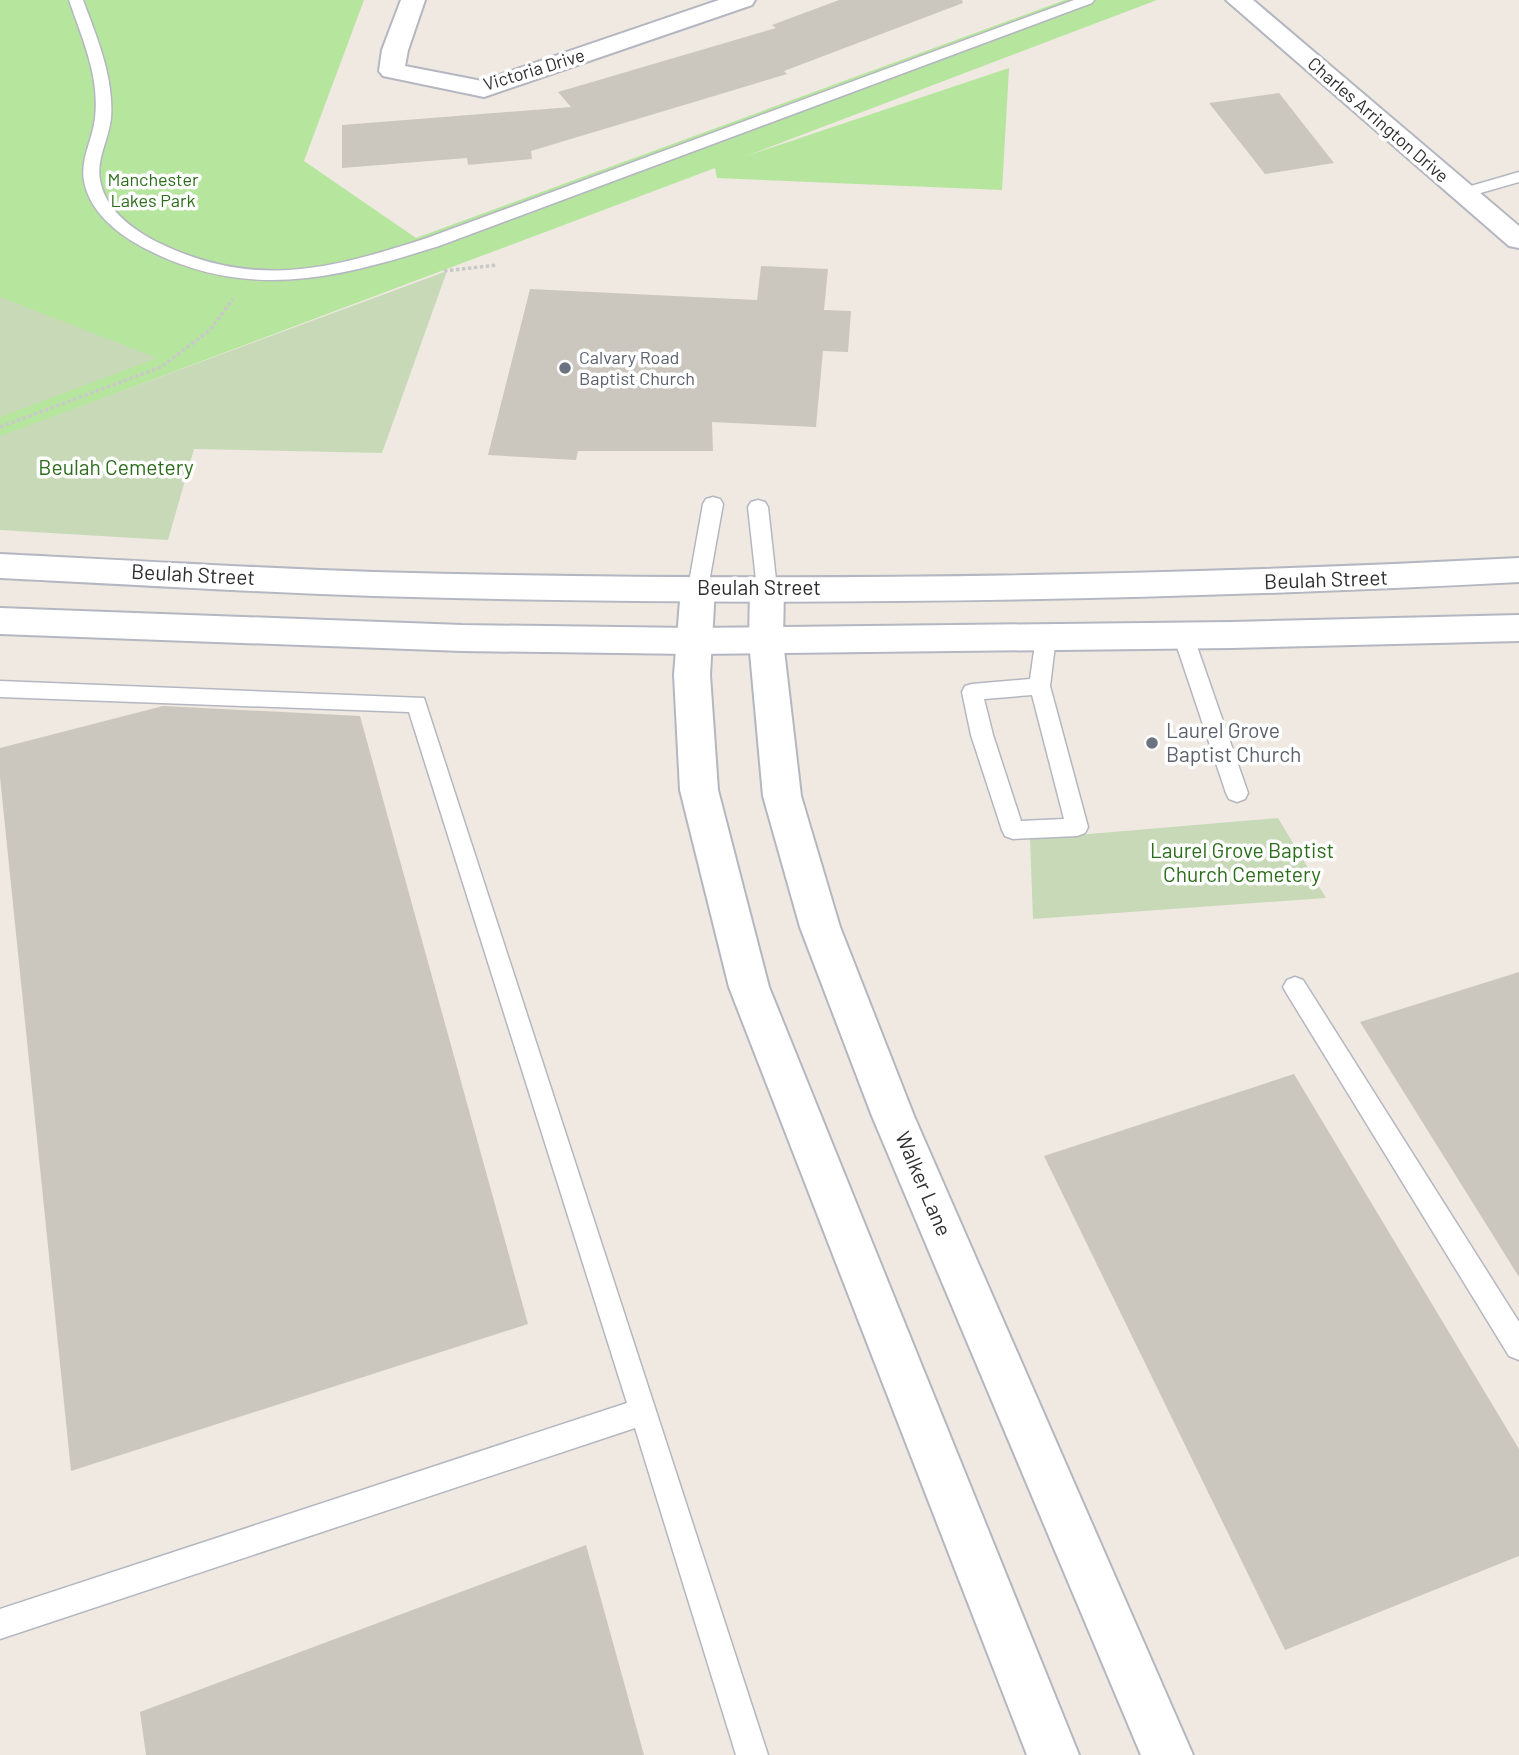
<svg xmlns="http://www.w3.org/2000/svg" width="1519" height="1755" viewBox="0 0 1519 1755" font-family="Barlow,sans-serif">
<style>
.green{fill:#b6e59e}
.cemetery{fill:#c8d9b8}
.building{fill:#cbc7bf}
.lines{fill:none;stroke-linecap:round;stroke-linejoin:round}
.service-casing{stroke:#b4b7c1;stroke-width:3}
.minor-casing{stroke:#b4b7c1;stroke-width:4}
.tertiary-casing{stroke:#b4b7c1;stroke-width:4}
.secondary-casing{stroke:#b4b7c1;stroke-width:4}
.path{stroke:#c9c9c9;stroke-width:3.5;stroke-dasharray:3.5 2.5;stroke-linecap:butt}
.service{fill:#fff;fill-rule:evenodd}
.minor{fill:#fff;fill-rule:evenodd}
.tertiary{fill:#fff;fill-rule:evenodd}
.secondary{fill:#fff;fill-rule:evenodd}
.worship-dot{fill:#6b7280;stroke:#fff;stroke-width:2.5}
.labels{text-anchor:middle;stroke-width:7;stroke-linejoin:round;paint-order:stroke}
.far-street-label{font-size:18px;fill:#2e2e2e;stroke:#fff}
.far-park-label{font-size:18px;fill:#2c6e1b;stroke:#fff}
.far-worship-label{font-size:18px;fill:#5b616d;stroke:#fff;text-anchor:start}
.park-label{font-size:21px;fill:#2c6e1b;stroke:#fff}
.street-label{font-size:21px;fill:#2e2e2e;stroke:#fff}
.worship-label{font-size:21px;fill:#5b616d;stroke:#fff;text-anchor:start}
</style>
<rect width="100%" height="100%" fill="#efe9e1"/>
<polygon class="green" points="0,0 364,0 304,161 416,238 1065,0 1157,0 746,156 1009,68 1002,190 717,178 715,168 0,437"/>
<g class="cemetery">
<polygon points="447,271 382,453 194,449 168,540 0,530 0,436"/>
<polygon points="0,297 157,358 0,417"/>
<polygon points="1278,818 1326,898 1033,919 1030,839"/>
</g>
<g class="building">
<polygon points="839,0 962,0 963,3 784,71 787,74 531,151 532,159 468,165 467,158 342,168 342,125 571,107 558,92 776,28 772,25"/>
<polygon points="1279,93 1334,163 1265,174 1209,103"/>
<polygon points="761,266 828,269 824,310 851,311 848,352 823,351 816,427 712,422 713,451 578,451 576,460 488,455 530,289 757,300"/>
<polygon points="163,706 360,716 528,1324 71,1471 0,777 0,748"/>
<polygon points="1519,972 1519,1277 1360,1022"/>
<polygon points="1294,1074 1519,1449 1519,1556 1285,1650 1044,1156"/>
<polygon points="586,1545 644,1755 146,1755 140,1712"/>
</g>
<g class="lines">
<g class="service-casing">
<g id="service">
<path d="M69 0H83C97 38 114 77 111 118 109 139 96 159 100 180 105 209 131 228 155 241 253 290 328 270 427 238L1074 0H1094L1092 3 439 246C335 279 248 301 146 249 119 235 90 213 84 181 80 159 93 139 95 118 100 77 82 38 69 0Z"/>
<polygon points="1519,172 1519,182 1463,198 1455,193 1457,190"/>
<polygon points="713,497 720,499 723,504 708,588 705,593 698,595 691,593 688,588 703,504 706,499"/>
<polygon points="758,500 765,502 768,507 777,589 774,594 767,596 760,594 757,589 748,507 751,502"/>
<polygon points="1183,627 1190,630 1193,635 1248,793 1245,799 1237,802 1229,799 1226,793 1173,635 1176,630"/>
<path d="M1046 629 1053 632 1056 637 1050 686 1088 827 1085 833 1077 836 1013 839 1005 836 1002 830 971 735 962 692 965 686 972 684 1030 679 1036 637 1039 632ZM1032 695 1064 819 1021 821 993 735 984 699Z"/>
<polygon points="0,681 424,698 768,1755 736,1755 635,1428 0,1639 0,1609 627,1403 409,712 0,697"/>
<polygon points="1295,977 1303,980 1519,1322 1519,1360 1509,1356 1287,994 1283,987 1287,980"/>
</g>
</g>
<g class="minor-casing">
<g id="minor">
<polygon points="401,0 425,0 408,50 405,66 482,81 719,0 755,0 752,5 484,97 383,76 379,71 382,50"/>
<polygon points="1226,0 1253,0 1519,226 1519,248 1509,246"/>
</g>
</g>
<g class="tertiary-casing">
<g id="tertiary">
<polygon points="698,576 710,579 715,588 710,675 718,790 769,987 1079,1755 1027,1755 729,987 680,790 674,675 681,588 686,579"/>
<polygon points="767,577 779,580 784,589 783,641 801,796 840,927 914,1116 1193,1755 1141,1755 872,1116 800,927 763,796 749,641 750,589 755,580"/>
</g>
</g>
<g class="secondary-casing">
<g id="secondary">
<path d="M0 554C125 560 249 568 374 572 756 582 1138 578 1519 558V582C1138 602 756 607 374 596 249 592 125 584 0 578Z"/>
<polygon points="0,608 462,625 692,628 1231,622 1519,615 1519,641 1231,648 692,654 462,651 0,634"/>
</g>
</g>
<g class="path">
<polyline points="444,271 497,265"/>
<polyline points="0,427 161,367 210,330 233,299"/>
</g>
<use href="#service" class="service"/>
<use href="#minor" class="minor"/>
<use href="#tertiary" class="tertiary"/>
<use href="#secondary" class="secondary"/>
</g>
<g class="worship-dot">
<circle cx="565" cy="368" r="7"/>
<circle cx="1152" cy="743" r="7"/>
</g>
<g class="labels">
<g class="far-street-label">
<text transform="translate(534 70) rotate(-17)" y="6">Victoria Drive</text>
<text transform="translate(1378 120) rotate(41)" y="6">Charles Arrington Drive</text>
</g>
<g class="far-park-label">
<text x="153" y="186">Manchester<tspan x="153" dy="21">Lakes Park</tspan></text>
</g>
<g class="far-worship-label">
<text x="579" y="364">Calvary Road<tspan x="579" dy="21">Baptist Church</tspan></text>
</g>
<g class="park-label">
<text x="116" y="475">Beulah Cemetery</text>
<text x="1242" y="858">Laurel Grove Baptist<tspan x="1242" dy="24">Church Cemetery</tspan></text>
</g>
<g class="street-label">
<text transform="translate(193 575) rotate(3)" y="7">Beulah Street</text>
<text transform="translate(1326 580) rotate(-2)" y="7">Beulah Street</text>
<text x="759" y="595">Beulah Street</text>
<text transform="translate(923 1184) rotate(67)" y="7">Walker Lane</text>
</g>
<g class="worship-label">
<text x="1166" y="738">Laurel Grove<tspan x="1166" dy="24">Baptist Church</tspan></text>
</g>
</g>
</svg>
